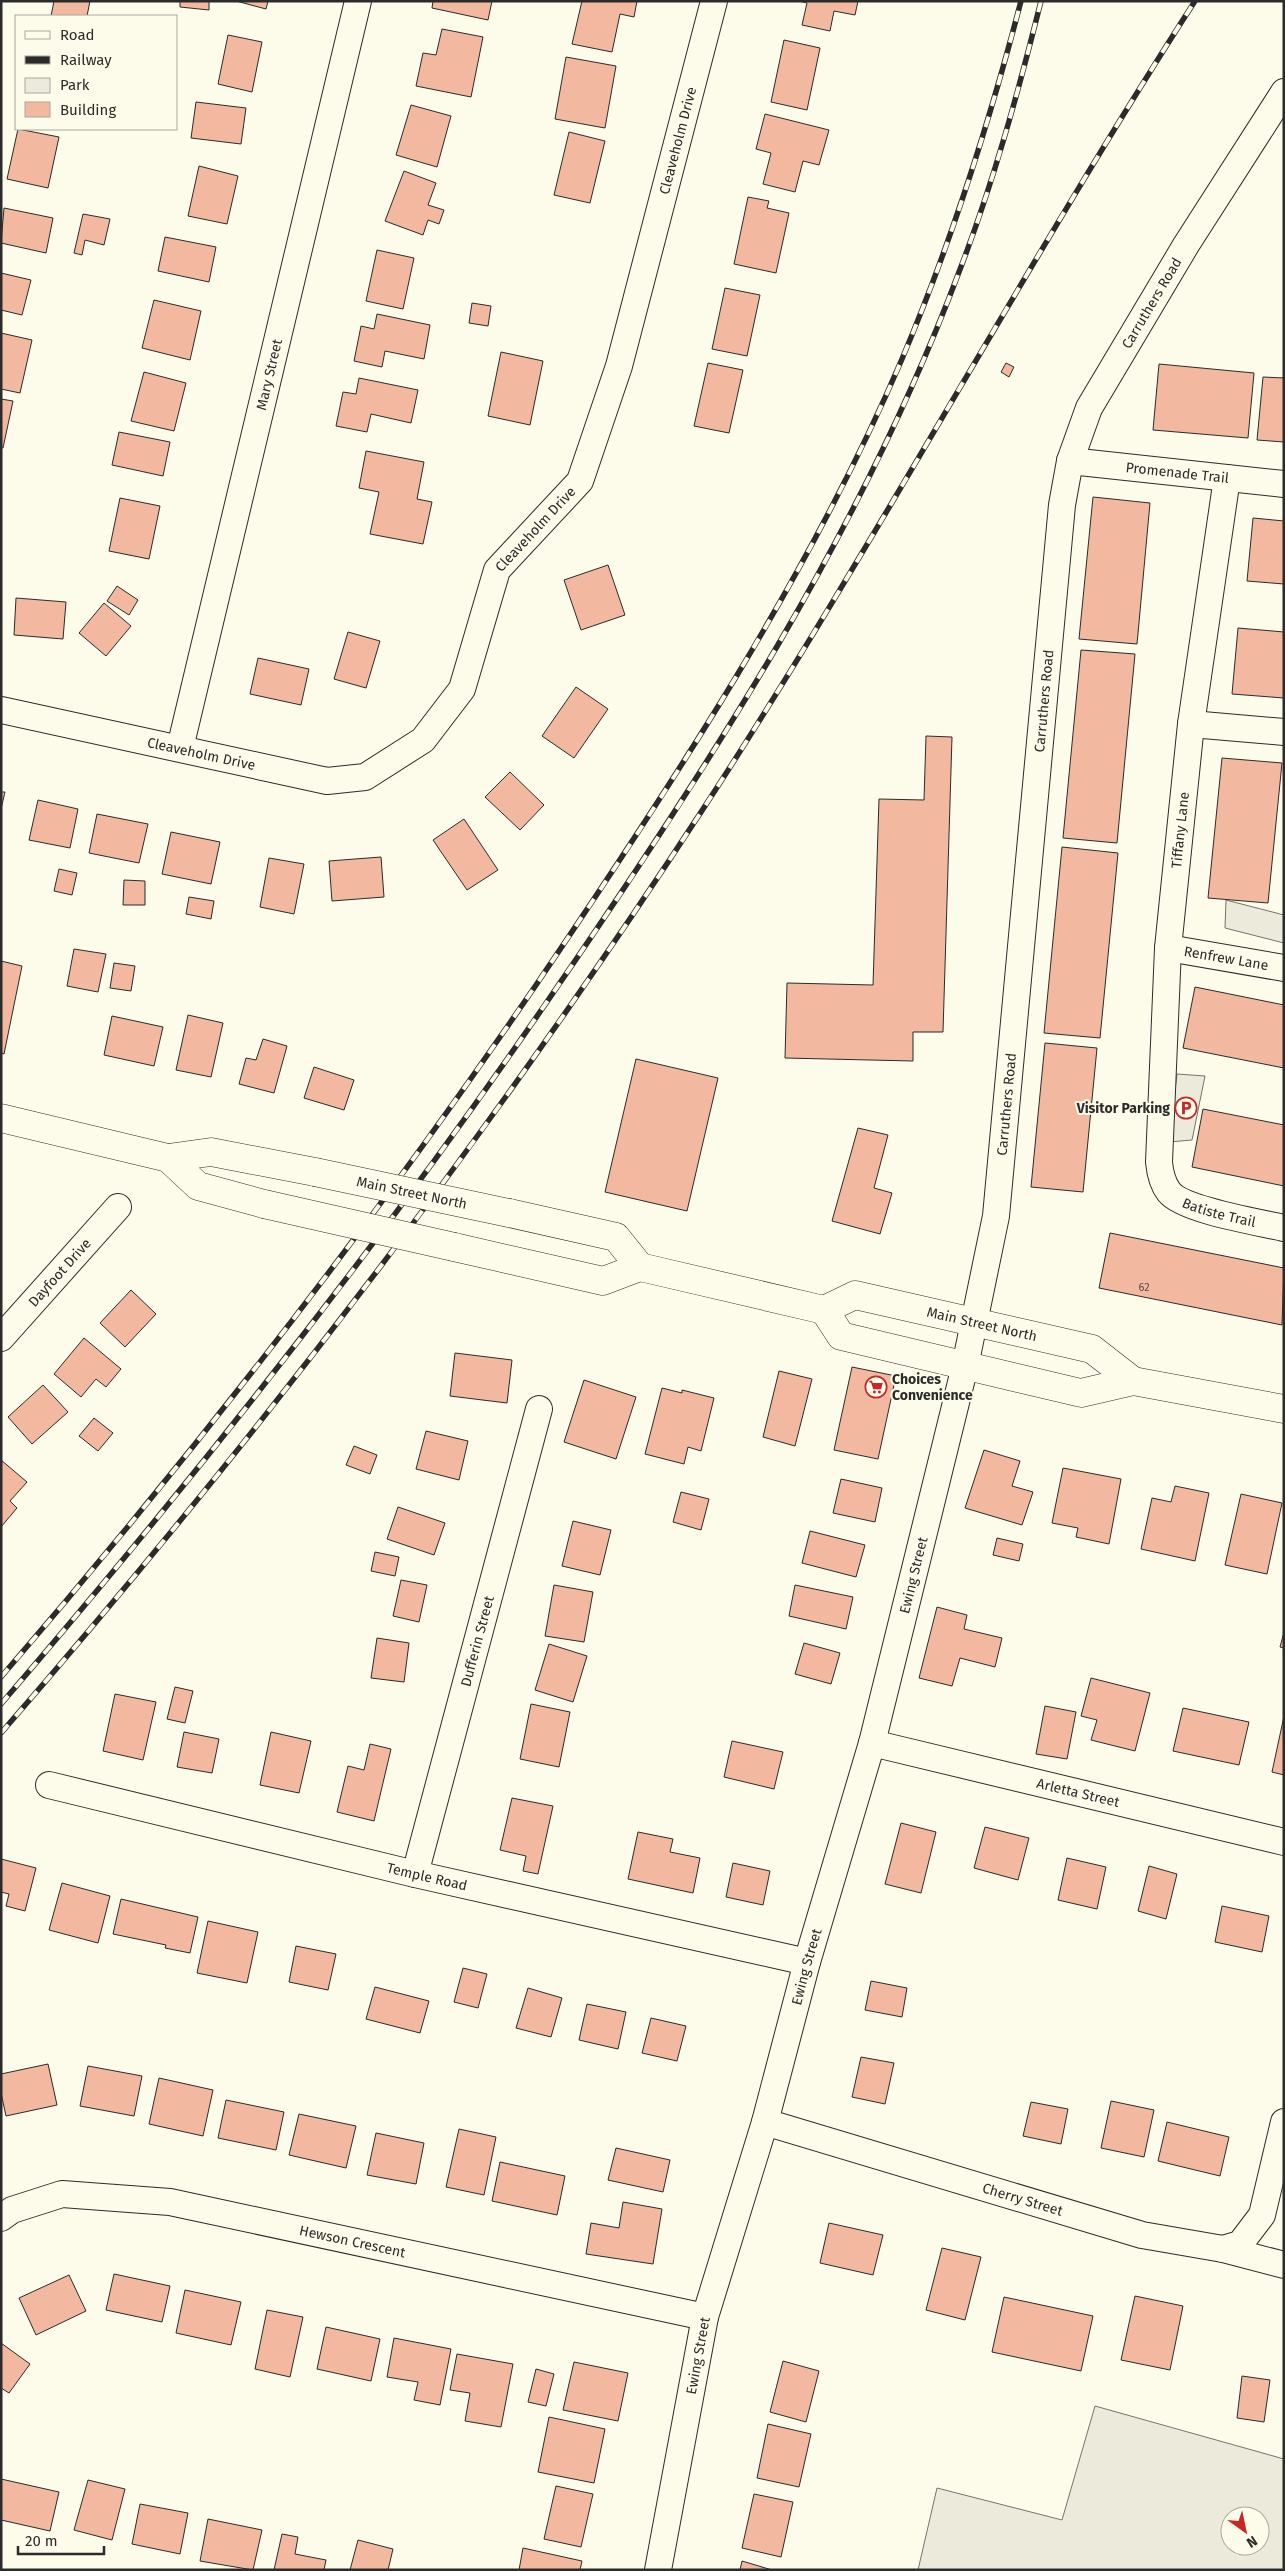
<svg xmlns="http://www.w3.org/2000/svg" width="1285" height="2571" viewBox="0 0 1285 2571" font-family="'Fira Sans',sans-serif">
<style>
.green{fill:#ecebdb;stroke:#74746e;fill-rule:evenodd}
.parking{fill:#eceadb;stroke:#74746e}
.building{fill:#f2b8a0;stroke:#2b2b2b}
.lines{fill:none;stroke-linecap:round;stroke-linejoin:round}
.minor-casing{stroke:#2b2b2b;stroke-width:28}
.primary-casing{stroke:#2b2b2b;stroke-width:29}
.minor{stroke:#fdfbea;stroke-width:26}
.primary{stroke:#fdfbea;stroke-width:28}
.rail-casing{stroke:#2b2b2b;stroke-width:5.5}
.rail{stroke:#fdfbea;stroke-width:4;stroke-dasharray:11;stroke-linecap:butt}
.primary-bridge-casing{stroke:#2b2b2b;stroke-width:29;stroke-linecap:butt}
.primary-bridge{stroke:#fdfbea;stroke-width:28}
.labels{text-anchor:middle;stroke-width:4;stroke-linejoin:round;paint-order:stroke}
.number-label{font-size:11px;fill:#5d4e48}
.street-label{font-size:14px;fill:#2b2b2b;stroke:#fdfbea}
.poi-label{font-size:14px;font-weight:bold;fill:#2b2b2b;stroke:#fdfbea;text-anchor:end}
</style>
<rect width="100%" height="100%" fill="#fdfbea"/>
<path class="green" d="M1095 2406 1284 2459V2570H918L937 2488 1062 2520ZM1230 2516H1260V2546H1230Z"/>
<g class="parking">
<polygon points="1226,900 1284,915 1284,943 1225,928"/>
<polygon points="1177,1074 1205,1076 1192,1140 1169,1142"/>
</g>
<g class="building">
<polygon points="54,1 90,1 87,16 51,16"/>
<polygon points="180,1 209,1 209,10 180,7"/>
<polygon points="236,1 268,1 266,9"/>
<polygon points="433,1 492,1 488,20 432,8"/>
<polygon points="582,1 637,1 634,17 620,14 612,52 572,44"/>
<polygon points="799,1 858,1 855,15 834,11 830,31 802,25 807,3"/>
<polygon points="442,29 483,37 471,97 416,86 423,53 436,55"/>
<polygon points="228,35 262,42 252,92 218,84"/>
<polygon points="784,40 820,48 807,110 771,102"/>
<polygon points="566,57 616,66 605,128 555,119"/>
<polygon points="196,102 246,108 241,144 191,138"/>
<polygon points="411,105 451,116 437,167 396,155"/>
<polygon points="765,114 829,130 819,165 803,161 795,192 763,184 771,153 756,149"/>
<polygon points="18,129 59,137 48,188 7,179"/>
<polygon points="569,132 605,141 590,203 554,195"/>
<polygon points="199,166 238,176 227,224 188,216"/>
<polygon points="404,171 436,183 428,205 444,210 439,224 428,220 423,235 385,221"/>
<polygon points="748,197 769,201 767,208 789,213 776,273 734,264"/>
<polygon points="4,208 53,218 46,253 1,243"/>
<polygon points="83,214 110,219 104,245 85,240 82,255 74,253"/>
<polygon points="165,237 216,247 209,282 158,271"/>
<polygon points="377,250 414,258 403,309 366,301"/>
<polygon points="1,273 31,280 22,315 1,310"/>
<polygon points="725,288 760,295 747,356 712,349"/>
<polygon points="154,300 201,311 190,360 142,348"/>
<polygon points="472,303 491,306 488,326 469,323"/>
<polygon points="377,314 430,325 424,359 385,351 382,367 354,361 361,326 374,329"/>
<polygon points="1,333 32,340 20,393 1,389"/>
<polygon points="501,352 543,361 530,425 488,416"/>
<polygon points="708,363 743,370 729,433 694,426"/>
<polygon points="1006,363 1014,367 1009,377 1001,372"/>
<polygon points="1159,364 1254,373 1248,438 1153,430"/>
<polygon points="144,372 186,383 174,431 131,421"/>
<polygon points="1263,377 1284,378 1284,442 1257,440"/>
<polygon points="359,378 418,390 411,423 371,414 367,432 336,426 343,392 356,394"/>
<polygon points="1,399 13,401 3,448 1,448"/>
<polygon points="119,432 170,442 163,476 112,465"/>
<polygon points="366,451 424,462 417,499 432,502 423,544 370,534 379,492 359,488"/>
<polygon points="1093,497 1150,503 1137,644 1079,639"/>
<polygon points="120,498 160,506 149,559 109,551"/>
<polygon points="1253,518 1284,521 1284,584 1247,581"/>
<polygon points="608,565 625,615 581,630 564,580"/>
<polygon points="117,586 138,600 129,615 107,601"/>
<polygon points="16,598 66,602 63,639 14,635"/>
<polygon points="104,603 131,626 106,656 79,633"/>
<polygon points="1238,628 1284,632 1284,698 1232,694"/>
<polygon points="348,632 380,641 366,688 334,679"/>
<polygon points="1081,650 1135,654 1117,843 1063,838"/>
<polygon points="258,658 309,669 301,705 250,694"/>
<polygon points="576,687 608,709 574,758 542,736"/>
<polygon points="926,736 952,737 943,1032 913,1032 913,1061 785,1058 787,983 873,985 879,799 924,800"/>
<polygon points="1222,758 1282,763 1268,903 1208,898"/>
<polygon points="510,772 544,805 520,830 485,797"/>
<polygon points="1,792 5,792 1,809"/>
<polygon points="38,800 78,809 70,848 29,840"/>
<polygon points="97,814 148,824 139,863 89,853"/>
<polygon points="464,819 498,870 467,890 433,840"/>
<polygon points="171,832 220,842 211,884 162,874"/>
<polygon points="1062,847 1118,853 1100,1038 1044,1033"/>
<polygon points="381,857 384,897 332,901 329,861"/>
<polygon points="269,858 304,864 294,914 260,907"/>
<polygon points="59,869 77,873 72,895 54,891"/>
<polygon points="124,880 145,881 145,905 123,905"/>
<polygon points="189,897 214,901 211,919 186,914"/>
<polygon points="74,949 106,954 98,992 67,986"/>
<polygon points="1,961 22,966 4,1054 1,1053"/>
<polygon points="114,963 135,966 131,991 110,988"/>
<polygon points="1195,987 1284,1005 1284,1068 1183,1048"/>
<polygon points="188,1015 223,1023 211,1077 176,1070"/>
<polygon points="112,1016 163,1027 154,1066 104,1055"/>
<polygon points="263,1039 287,1046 274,1093 239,1084 246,1058 256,1060"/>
<polygon points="1045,1043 1097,1048 1083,1192 1031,1187"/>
<polygon points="636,1059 718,1078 687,1211 605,1192"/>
<polygon points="314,1067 354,1080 344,1110 304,1098"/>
<polygon points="1203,1109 1284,1125 1284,1186 1192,1167"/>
<polygon points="858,1128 888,1135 874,1188 892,1193 880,1234 832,1221"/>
<polygon points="1110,1233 1284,1268 1282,1325 1099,1288"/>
<polygon points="131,1290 156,1314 125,1347 100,1323"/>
<polygon points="84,1338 121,1369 106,1387 96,1379 81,1397 54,1374"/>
<polygon points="455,1353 512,1360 507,1403 450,1396"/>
<polygon points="852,1367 896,1376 878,1459 834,1450"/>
<polygon points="779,1371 812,1379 795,1446 763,1437"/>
<polygon points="584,1380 636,1397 616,1459 564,1442"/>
<polygon points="43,1385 68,1412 32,1444 8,1417"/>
<polygon points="662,1388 682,1393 682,1390 714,1398 701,1451 688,1447 684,1464 645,1454"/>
<polygon points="94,1418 113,1433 98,1451 79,1436"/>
<polygon points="426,1431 468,1441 459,1480 416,1469"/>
<polygon points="354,1446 377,1455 370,1474 346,1465"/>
<polygon points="984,1450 1020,1461 1012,1486 1033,1492 1022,1525 965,1508"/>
<polygon points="1,1460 27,1482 10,1501 17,1508 1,1527"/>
<polygon points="1063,1468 1121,1479 1109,1544 1076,1537 1078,1528 1052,1523"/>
<polygon points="841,1479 882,1488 875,1522 833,1513"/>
<polygon points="1175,1486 1209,1493 1195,1561 1141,1549 1152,1498 1171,1502"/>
<polygon points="681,1492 709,1499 701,1530 673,1522"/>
<polygon points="1241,1494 1282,1503 1267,1574 1225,1565"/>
<polygon points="398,1507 445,1523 434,1555 387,1539"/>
<polygon points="573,1521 611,1530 600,1575 562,1566"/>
<polygon points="810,1531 865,1545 856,1577 802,1563"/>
<polygon points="997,1538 1023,1544 1019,1561 993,1555"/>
<polygon points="375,1552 399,1557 395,1576 371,1571"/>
<polygon points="401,1580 427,1585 419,1622 393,1616"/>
<polygon points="554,1585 593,1592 584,1642 545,1636"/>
<polygon points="795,1585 853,1597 846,1629 789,1616"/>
<polygon points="937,1607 967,1615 964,1629 1002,1638 995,1667 960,1658 952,1686 919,1678"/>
<polygon points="1284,1632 1284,1648 1280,1647"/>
<polygon points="377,1638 409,1643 404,1682 371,1678"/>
<polygon points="804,1643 840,1653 831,1684 795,1674"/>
<polygon points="549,1644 587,1656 573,1702 535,1690"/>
<polygon points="1091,1678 1150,1693 1135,1751 1091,1740 1097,1720 1081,1716"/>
<polygon points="175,1687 193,1691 185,1723 167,1719"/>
<polygon points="115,1694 156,1702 143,1760 103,1751"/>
<polygon points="531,1704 570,1712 559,1767 520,1759"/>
<polygon points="1045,1706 1076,1712 1067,1759 1036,1754"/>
<polygon points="1183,1708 1249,1722 1239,1765 1173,1751"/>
<polygon points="1284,1716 1284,1775 1272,1772"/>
<polygon points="184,1732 219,1739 212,1773 177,1767"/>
<polygon points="271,1732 311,1741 299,1793 260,1785"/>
<polygon points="732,1741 783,1752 774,1789 724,1777"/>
<polygon points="370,1744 391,1749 374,1821 337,1812 348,1766 364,1770"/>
<polygon points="512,1798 553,1806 538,1874 523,1871 526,1856 500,1850"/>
<polygon points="901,1823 936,1832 921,1893 885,1884"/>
<polygon points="985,1827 1029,1838 1018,1880 974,1868"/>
<polygon points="638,1832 673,1839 670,1852 700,1858 693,1893 628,1879"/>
<polygon points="1067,1858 1106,1867 1097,1909 1058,1900"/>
<polygon points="1,1859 36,1868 25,1911 6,1906 9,1894 1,1892"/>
<polygon points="733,1863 770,1871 763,1905 726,1897"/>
<polygon points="1149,1866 1177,1874 1166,1919 1138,1911"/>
<polygon points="62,1883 110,1896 98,1943 49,1930"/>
<polygon points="121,1899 198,1917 190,1953 165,1948 166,1945 113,1934"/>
<polygon points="1222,1906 1269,1916 1262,1952 1215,1942"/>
<polygon points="208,1921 258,1932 247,1983 197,1973"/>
<polygon points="296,1946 336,1954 328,1990 289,1982"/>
<polygon points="463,1968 487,1974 478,2008 454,2002"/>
<polygon points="871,1981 907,1988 902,2017 865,2010"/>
<polygon points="375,1987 429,2001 420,2033 366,2019"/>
<polygon points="528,1988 562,1998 551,2037 516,2028"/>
<polygon points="587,2004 626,2012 618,2049 579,2040"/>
<polygon points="651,2018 686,2026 677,2061 642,2053"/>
<polygon points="861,2057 894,2063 885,2104 852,2097"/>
<polygon points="48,2064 57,2105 6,2116 1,2093 1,2074"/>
<polygon points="88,2066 142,2076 134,2116 80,2106"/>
<polygon points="159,2078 213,2090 203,2136 149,2124"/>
<polygon points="226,2100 284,2112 276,2150 218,2138"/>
<polygon points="1111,2101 1154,2110 1144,2157 1101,2148"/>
<polygon points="1031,2102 1068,2109 1061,2144 1023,2136"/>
<polygon points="299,2114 356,2126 346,2168 289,2155"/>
<polygon points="1167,2122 1229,2137 1220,2176 1158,2161"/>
<polygon points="459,2129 496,2137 484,2195 446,2187"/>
<polygon points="376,2133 424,2143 416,2184 367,2175"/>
<polygon points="616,2148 670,2160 663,2192 608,2180"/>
<polygon points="500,2162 565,2176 557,2215 492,2201"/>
<polygon points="623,2202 662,2209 653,2264 586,2254 591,2223 619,2228"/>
<polygon points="829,2223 883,2235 873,2275 820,2263"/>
<polygon points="942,2248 981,2257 965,2320 926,2310"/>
<polygon points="114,2274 170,2286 162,2322 106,2310"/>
<polygon points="69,2275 86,2311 36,2335 19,2298"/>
<polygon points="185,2290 241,2302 231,2345 176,2333"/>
<polygon points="1135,2296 1183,2306 1170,2370 1121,2360"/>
<polygon points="1004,2297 1093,2316 1081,2371 992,2352"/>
<polygon points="267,2310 303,2317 290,2377 255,2369"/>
<polygon points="326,2327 380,2339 371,2381 317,2369"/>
<polygon points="394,2338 451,2349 440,2405 414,2400 418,2382 387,2377"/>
<polygon points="1,2343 30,2364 9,2393 1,2388"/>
<polygon points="457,2354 513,2364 501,2427 465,2421 470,2393 450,2390"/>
<polygon points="783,2361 819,2371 806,2422 770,2412"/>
<polygon points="574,2362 628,2373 618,2421 563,2410"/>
<polygon points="536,2369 554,2374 546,2406 528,2402"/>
<polygon points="1242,2376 1270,2380 1264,2422 1237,2418"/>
<polygon points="549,2417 605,2429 594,2483 538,2472"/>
<polygon points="768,2424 811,2434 799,2487 757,2478"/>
<polygon points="1,2479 59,2492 50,2531 1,2520"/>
<polygon points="88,2480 125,2489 112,2540 74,2530"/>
<polygon points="556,2486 593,2494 581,2547 544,2539"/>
<polygon points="754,2494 793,2502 781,2557 742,2548"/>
<polygon points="140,2504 188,2513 180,2554 132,2544"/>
<polygon points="208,2519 262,2530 253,2570 200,2561"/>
<polygon points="282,2534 298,2537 295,2554 326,2560 324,2570 274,2570"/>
<polygon points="358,2540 393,2549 388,2570 350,2570"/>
<polygon points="523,2548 582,2561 580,2570 519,2570"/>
<polygon points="742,2561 772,2570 740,2570"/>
</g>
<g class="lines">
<g class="minor-casing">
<g id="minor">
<path id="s1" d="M1070 461 1284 484"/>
<path id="s2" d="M1227 478 1191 724 1168 948 1159 1162C1160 1173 1162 1183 1169 1192 1183 1210 1258 1222 1284 1228"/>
<path id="s3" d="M1 710 327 781 365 777 423 740 462 689 497 570 580 481 619 366 714 1"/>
<polyline points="1191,724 1284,732"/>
<path id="s4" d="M180 748 358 1"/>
<path id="s5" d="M1168 948 1284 968"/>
<path id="s6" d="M1 1338 118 1207"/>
<path id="s7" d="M872 1743 1284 1842"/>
<path id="s8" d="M49 1785 415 1874 807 1962"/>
<path id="s9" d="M415 1874 539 1409"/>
<path id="s10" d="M765 2122 1142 2235 1223 2249 1284 2265"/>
<path id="s11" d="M1 2218 12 2210 62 2194 170 2202 705 2317"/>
<polyline points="1223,2249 1240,2244 1262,2215 1284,2122"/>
<path id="s12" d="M658 2570 705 2317 765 2122 807 1962 872 1743 965 1366 996 1216 1062 505 1070 461 1089 408 1186 245 1284 92"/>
</g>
</g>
<g class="primary-casing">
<g id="primary">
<polyline points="1,1118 168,1158 211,1152 315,1172"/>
<polyline points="168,1158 198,1186 264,1204"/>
<polyline points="509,1213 616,1237 640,1267"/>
<path id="s13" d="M454 1247 603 1281 640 1267 824 1310 855 1295 1092 1349 1133 1381"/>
<polyline points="824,1310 841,1336 1081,1393 1133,1381 1284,1409"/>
</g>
</g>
<use href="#minor" class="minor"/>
<use href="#primary" class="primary"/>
<g class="rail-casing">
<g id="rail">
<path d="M1 1677C192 1456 371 1226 536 985 669 789 809 577 902 359 951 243 989 124 1021 1"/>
<path d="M1 1704C197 1476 383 1241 553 993 709 766 862 531 959 272 993 184 1018 93 1041 1"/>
<path d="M1 1733C256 1440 493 1131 705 806 876 543 1025 265 1195 1"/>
</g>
</g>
<use href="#rail" class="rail"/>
<g class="primary-bridge-casing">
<g id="primary-bridge">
<path id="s14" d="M315 1172 509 1213"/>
<polyline points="264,1204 454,1247"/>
</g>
</g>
<use href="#primary-bridge" class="primary-bridge"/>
</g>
<defs>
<g id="parking-ring" transform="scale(1.125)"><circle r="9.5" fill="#fdfbea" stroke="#c62828" stroke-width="1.5"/><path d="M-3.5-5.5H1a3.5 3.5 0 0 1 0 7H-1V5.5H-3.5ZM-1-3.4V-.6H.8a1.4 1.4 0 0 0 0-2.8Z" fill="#c62828"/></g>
<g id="supermarket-ring" transform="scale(1.125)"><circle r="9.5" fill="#fdfbea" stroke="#c62828" stroke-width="1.5"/><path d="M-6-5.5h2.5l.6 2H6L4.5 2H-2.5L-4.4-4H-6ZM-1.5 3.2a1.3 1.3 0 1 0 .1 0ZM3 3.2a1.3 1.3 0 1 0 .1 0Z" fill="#c62828"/></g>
</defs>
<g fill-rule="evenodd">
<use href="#parking-ring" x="1186" y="1108"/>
<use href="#supermarket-ring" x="876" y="1387"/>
</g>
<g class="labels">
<g class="number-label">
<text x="1144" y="1291">62</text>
</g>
<g class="street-label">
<text dy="5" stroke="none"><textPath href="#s3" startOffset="1105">Cleaveholm Drive</textPath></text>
<text dy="5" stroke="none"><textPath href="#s12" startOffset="2334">Carruthers Road</textPath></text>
<text dy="5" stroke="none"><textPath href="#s4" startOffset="384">Mary Street</textPath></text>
<text dy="5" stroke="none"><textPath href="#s1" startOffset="108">Promenade Trail</textPath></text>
<text dy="5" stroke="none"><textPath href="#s3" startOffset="685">Cleaveholm Drive</textPath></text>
<text dy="5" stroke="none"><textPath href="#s12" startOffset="1914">Carruthers Road</textPath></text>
<text dy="5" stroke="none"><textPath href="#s3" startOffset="205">Cleaveholm Drive</textPath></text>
<text transform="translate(1180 830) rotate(-84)" y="5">Tiffany Lane</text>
<text dy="5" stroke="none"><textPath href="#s5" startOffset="59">Renfrew Lane</textPath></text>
<text dy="5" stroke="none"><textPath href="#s12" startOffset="1509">Carruthers Road</textPath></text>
<text dy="5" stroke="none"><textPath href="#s14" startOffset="99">Main Street North</textPath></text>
<text dy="5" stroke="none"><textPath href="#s2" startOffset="775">Batiste Trail</textPath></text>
<text dy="5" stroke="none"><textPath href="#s6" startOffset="88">Dayfoot Drive</textPath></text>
<text dy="5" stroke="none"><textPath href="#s13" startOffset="546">Main Street North</textPath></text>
<text dy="5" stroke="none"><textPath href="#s12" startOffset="1028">Ewing Street</textPath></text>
<text dy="5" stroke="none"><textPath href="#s9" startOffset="241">Dufferin Street</textPath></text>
<text dy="5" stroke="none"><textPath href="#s7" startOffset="212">Arletta Street</textPath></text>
<text dy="5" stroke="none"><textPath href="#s8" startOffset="389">Temple Road</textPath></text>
<text dy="5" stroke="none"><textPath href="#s12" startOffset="622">Ewing Street</textPath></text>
<text dy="5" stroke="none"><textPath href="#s10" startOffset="269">Cherry Street</textPath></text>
<text dy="5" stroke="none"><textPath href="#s11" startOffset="361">Hewson Crescent</textPath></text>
<text dy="5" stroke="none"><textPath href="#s12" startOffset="218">Ewing Street</textPath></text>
</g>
<g class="poi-label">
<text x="1170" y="1113">Visitor Parking</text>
<text x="892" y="1384" text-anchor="start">Choices<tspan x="892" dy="16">Convenience</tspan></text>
</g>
</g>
<rect width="1285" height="2571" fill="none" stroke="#2b2b2b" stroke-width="5"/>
<rect x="15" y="15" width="162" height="115" fill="#fdfbea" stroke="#a9a89e"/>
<rect x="25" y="31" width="25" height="8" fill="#fdfbea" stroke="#a9a89e"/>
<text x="60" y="40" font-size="15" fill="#2b2b2b">Road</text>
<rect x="25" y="56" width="25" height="8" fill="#2b2b2b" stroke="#a9a89e"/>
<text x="60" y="65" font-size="15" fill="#2b2b2b">Railway</text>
<rect x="25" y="78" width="25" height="15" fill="#ecebdb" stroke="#a9a89e"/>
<text x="60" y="90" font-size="15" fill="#2b2b2b">Park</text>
<rect x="25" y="102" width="25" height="15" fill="#f2b8a0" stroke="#a9a89e"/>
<text x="60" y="115" font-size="15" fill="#2b2b2b">Building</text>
<g transform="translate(1245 2531) rotate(147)"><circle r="24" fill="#fdfbea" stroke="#a9a89e"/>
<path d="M0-4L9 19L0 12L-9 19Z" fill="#c62828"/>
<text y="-8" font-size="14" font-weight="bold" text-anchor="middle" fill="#2b2b2b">N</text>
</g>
<path d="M18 2546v8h86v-8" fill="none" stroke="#2b2b2b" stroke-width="2.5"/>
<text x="25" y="2546" font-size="15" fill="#2b2b2b" stroke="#fdfbea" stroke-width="4" paint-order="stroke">20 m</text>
</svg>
